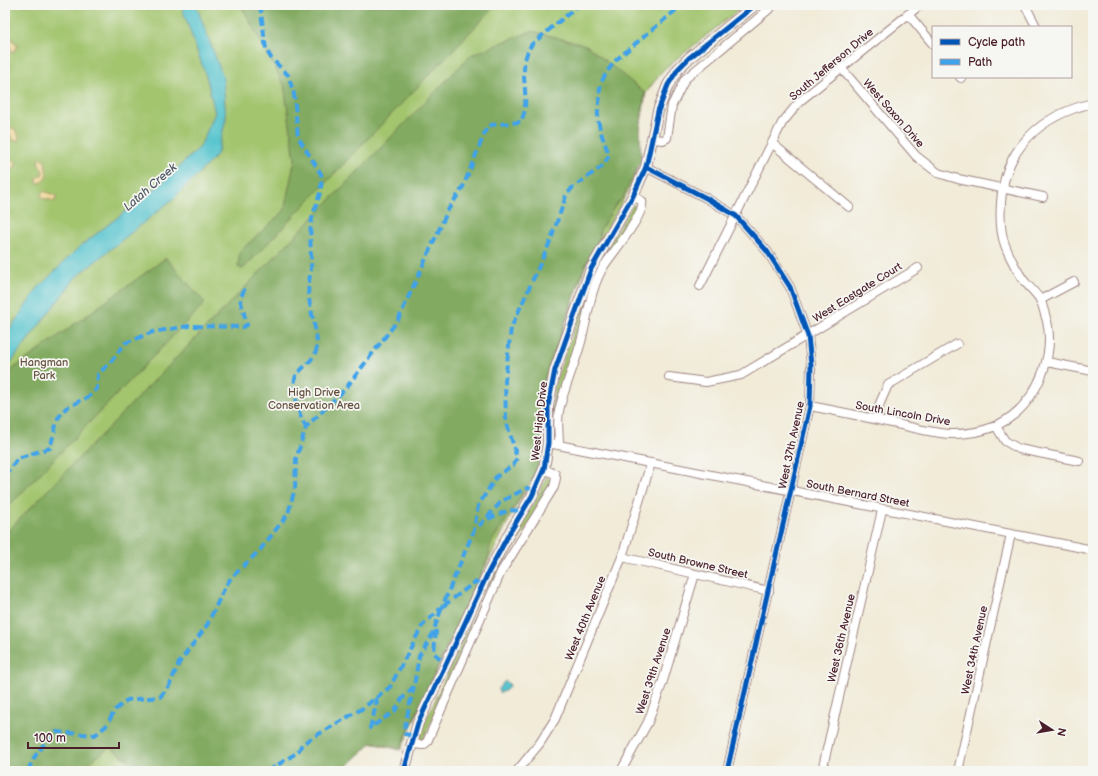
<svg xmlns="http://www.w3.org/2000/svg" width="1098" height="776" viewBox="0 0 1098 776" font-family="'Balsamiq Sans',sans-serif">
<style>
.green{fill:#a3c56e;stroke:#76724c}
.forest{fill:#82aa61;stroke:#666446}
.sand{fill:#eeda9e;stroke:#9c7c64}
.water{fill:#58c5cf;stroke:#51727d}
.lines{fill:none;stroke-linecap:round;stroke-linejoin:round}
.minor-casing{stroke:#9e8582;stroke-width:10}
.major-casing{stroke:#9e8582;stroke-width:12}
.minor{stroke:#fff;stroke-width:8}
.major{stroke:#fff;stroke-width:10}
.quiet{stroke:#40a2eb;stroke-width:4;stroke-dasharray:8 4;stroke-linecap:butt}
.cycleway-casing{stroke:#f6f6f2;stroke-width:8}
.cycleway{stroke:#0057b8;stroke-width:5}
.labels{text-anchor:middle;stroke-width:3.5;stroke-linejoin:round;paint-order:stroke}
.street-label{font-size:11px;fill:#4a1f2b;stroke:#f6f6f2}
.park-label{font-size:11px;fill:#65513f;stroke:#f6f6f2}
.water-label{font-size:12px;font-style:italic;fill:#4f5964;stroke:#f6f6f2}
</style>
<rect width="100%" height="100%" fill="#f6f6f2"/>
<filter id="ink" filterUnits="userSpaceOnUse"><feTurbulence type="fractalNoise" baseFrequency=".025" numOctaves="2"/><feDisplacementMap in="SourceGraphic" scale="8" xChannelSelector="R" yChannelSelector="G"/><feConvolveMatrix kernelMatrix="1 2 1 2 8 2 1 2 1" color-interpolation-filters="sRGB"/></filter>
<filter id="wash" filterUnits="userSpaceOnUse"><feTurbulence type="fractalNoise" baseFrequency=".012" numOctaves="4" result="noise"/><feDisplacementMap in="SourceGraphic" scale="16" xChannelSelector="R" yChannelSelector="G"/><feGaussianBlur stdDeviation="0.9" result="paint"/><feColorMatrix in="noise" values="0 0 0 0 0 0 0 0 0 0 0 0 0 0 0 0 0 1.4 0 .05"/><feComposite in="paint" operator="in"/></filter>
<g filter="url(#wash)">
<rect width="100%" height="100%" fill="#f1ebd8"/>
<g class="green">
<polygon points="5,5 745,5 663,70 646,93 639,134 639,158 634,181 586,265 545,382 537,470 506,525 454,632 401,750 353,739 275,771 5,771"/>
<polygon points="633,205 639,208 596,274 576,348 558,399 554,431 552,424 554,386 599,260"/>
<polygon points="547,476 552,481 544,500 497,573 423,740 420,738 422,729 504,550 537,498"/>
</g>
<g class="forest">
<polygon points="241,5 496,5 243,269 238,267 240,251 284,211 295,159 284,85"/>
<path d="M532 31 586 45 645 93 640 130 641 161 622 199 617 203 600 230 599 239 585 265 544 382C537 411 550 470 525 490L494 538 490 546 489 556 400 749 373 742 342 771H145L110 747 78 771H5V534L471 55Z"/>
<polygon points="166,258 205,303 5,510 5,377 10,371"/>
</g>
<g class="sand">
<polygon points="5,35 11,37 13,41 18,45 13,52 11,51 10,45 5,41"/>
<polygon points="11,128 14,128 19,136 18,141 13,140 8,131"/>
<path d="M40 158 45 160C45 168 51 180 39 183L37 182V178L42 175 43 171 38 162Z"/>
<polygon points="13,160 17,163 12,171 5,170 5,165 8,165"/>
<polygon points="44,191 56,196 56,200 54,201 42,198 41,195"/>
</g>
<g class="water">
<polygon points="181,5 196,5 223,77 226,119 217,155 173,199 76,277 5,370 5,336 38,288 78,248 157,187 200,147 215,113 207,79"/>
<polygon points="505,681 510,685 506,690 500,693 498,689"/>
</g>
</g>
<g filter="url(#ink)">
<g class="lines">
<g class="minor-casing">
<g id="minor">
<polyline points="1025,5 1036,26"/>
<polyline points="908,14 933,44"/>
<polyline points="842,69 916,156 938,173 958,179 1043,197"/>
<polyline points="960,77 961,78"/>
<polyline points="653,139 663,140 667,138 672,105 685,79 774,5"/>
<polyline points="773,144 849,207"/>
<polyline points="646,167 706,198 736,216 767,251 790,287 808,336 811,365 810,406 727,771"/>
<polyline points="700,286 782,123 800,101 920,5"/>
<polyline points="1040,300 1074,282"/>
<polyline points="1047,362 1093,371"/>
<polyline points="669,377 706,382 741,375 918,268"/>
<path d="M810 406C836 411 862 416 887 422 908 426 929 433 950 434 996 435 1027 414 1043 372 1049 355 1051 338 1047 321 1045 315 1043 307 1041 301 1037 294 1030 288 1025 282 1017 271 1010 258 1005 245 1000 232 1000 217 1001 203 1004 148 1041 115 1093 103"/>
<polyline points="876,419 880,403 888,385 957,344"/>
<polyline points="996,426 1005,441 1019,449 1079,461"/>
<polyline points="548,443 1093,550"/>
<path d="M559 445C559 434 557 422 559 411 564 386 576 363 582 338 588 315 591 286 604 266 612 253 646 214 642 201L633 196"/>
<polyline points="622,557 769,591"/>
<polyline points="413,744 423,745 427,742 501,572 554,487 556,478 555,474 544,469"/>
<polyline points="517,771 540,743 555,719 622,557 651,463"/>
<polyline points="621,771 648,722 662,684 695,574"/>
<polyline points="822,771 882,510"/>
<polyline points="958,771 1011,534"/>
</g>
</g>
<g class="major-casing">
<polyline id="major" points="404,771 418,723 446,664 488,573 510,532 532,496 544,469 548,443 548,406 555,370 591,269 633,196 646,167 658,111 668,85 678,69 689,58 755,5"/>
</g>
<use href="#minor" class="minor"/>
<use href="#major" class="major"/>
<g class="quiet">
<path d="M260 5 266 49 271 58 288 75 294 94 298 137 321 174C324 193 313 207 311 225 309 239 312 254 311 268 310 278 307 288 309 298 311 313 316 328 317 343 318 357 306 364 298 373 289 381 299 418 306 427"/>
<polyline points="5,476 18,458 50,448 58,418 66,408 88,397 97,389 98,374 110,363 125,343 153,332 189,326 243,327 247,325 240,299 245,288"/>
<polyline points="488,519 509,510 522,511"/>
<polyline points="479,526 502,501 527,488 534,490"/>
<polyline points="436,630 434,653 446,664"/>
<polyline points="414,686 404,730 405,734 414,736"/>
<polyline points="375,698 377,702 370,728 395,711 402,699 414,686 419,656 432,635 442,607 475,582 483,585"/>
<path d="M28 771C34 755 44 743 56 732L95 735 106 726 115 710 127 700 160 697 169 686 179 663 207 625 225 587 231 578 260 550 288 514 295 488 296 459 306 427 346 388 398 320 448 210 463 187 487 127 491 125 521 122C523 117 525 111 525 106 527 84 518 64 532 44L579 5"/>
<polyline points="237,771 249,771"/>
<path d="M268 771 298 752 302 744 363 708 390 687 422 626 442 607 474 530 478 506 496 477 513 465 517 458 506 420 505 381 511 328 550 242 566 196 572 188 604 165 609 155C602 134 594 121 600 98 601 95 599 92 600 89 601 78 611 66 617 59L682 5"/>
</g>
<g class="cycleway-casing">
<g id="cycleway">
<polyline points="646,167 706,198 736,216 767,251 790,287 808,336 811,365 810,406 727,771"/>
<polyline points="404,771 418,723 446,664 488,573 510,532 532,496 544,469 548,443 548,406 555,370 591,269 633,196 646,167 658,111 668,85 678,69 689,58 755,5"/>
</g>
</g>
<use href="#cycleway" class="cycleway"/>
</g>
</g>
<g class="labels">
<g class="street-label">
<text transform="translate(831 64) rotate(-40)" y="4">South Jefferson Drive</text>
<text transform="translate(894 113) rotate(49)" y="4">West Saxon Drive</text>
<text transform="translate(857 292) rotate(-32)" y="4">West Eastgate Court</text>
<text transform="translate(903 413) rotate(10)" y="4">South Lincoln Drive</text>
<text transform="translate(539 421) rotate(-84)" y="4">West High Drive</text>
<text transform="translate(791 445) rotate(-78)" y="4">West 37th Avenue</text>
<text transform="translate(858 493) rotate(11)" y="4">South Bernard Street</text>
<text transform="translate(698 563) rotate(13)" y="4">South Browne Street</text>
<text transform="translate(585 618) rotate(-68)" y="4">West 40th Avenue</text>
<text transform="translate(841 638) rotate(-77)" y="4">West 36th Avenue</text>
<text transform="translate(974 650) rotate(-78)" y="4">West 34th Avenue</text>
<text transform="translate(653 671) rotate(-72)" y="4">West 39th Avenue</text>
</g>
<g class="park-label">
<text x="44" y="366">Hangman<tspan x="44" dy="13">Park</tspan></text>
<text x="314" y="396">High Drive<tspan x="314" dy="13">Conservation Area</tspan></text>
</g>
<g class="water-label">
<text transform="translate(150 187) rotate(-41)" y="4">Latah Creek</text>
</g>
</g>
<rect width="1098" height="776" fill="none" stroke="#f6f6f2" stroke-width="20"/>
<rect x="932" y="26" width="140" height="52" fill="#f6f6f2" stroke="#b1a0a2"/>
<rect x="940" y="39" width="20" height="6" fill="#0057b8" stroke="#b1a0a2"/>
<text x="968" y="46" font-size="12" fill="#4a1f2b">Cycle path</text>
<rect x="940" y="59" width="20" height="6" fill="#40a2eb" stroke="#b1a0a2"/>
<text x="968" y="66" font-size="12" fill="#4a1f2b">Path</text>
<g transform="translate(1052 730) rotate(102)" stroke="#f6f6f2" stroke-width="3" paint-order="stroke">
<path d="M0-3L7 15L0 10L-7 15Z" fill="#4a1f2b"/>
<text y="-6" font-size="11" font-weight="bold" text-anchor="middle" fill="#4a1f2b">N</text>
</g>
<path d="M28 742v6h91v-6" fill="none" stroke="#4a1f2b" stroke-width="2"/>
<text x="34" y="742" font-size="12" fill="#4a1f2b" stroke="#f6f6f2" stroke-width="3" paint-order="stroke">100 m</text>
</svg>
